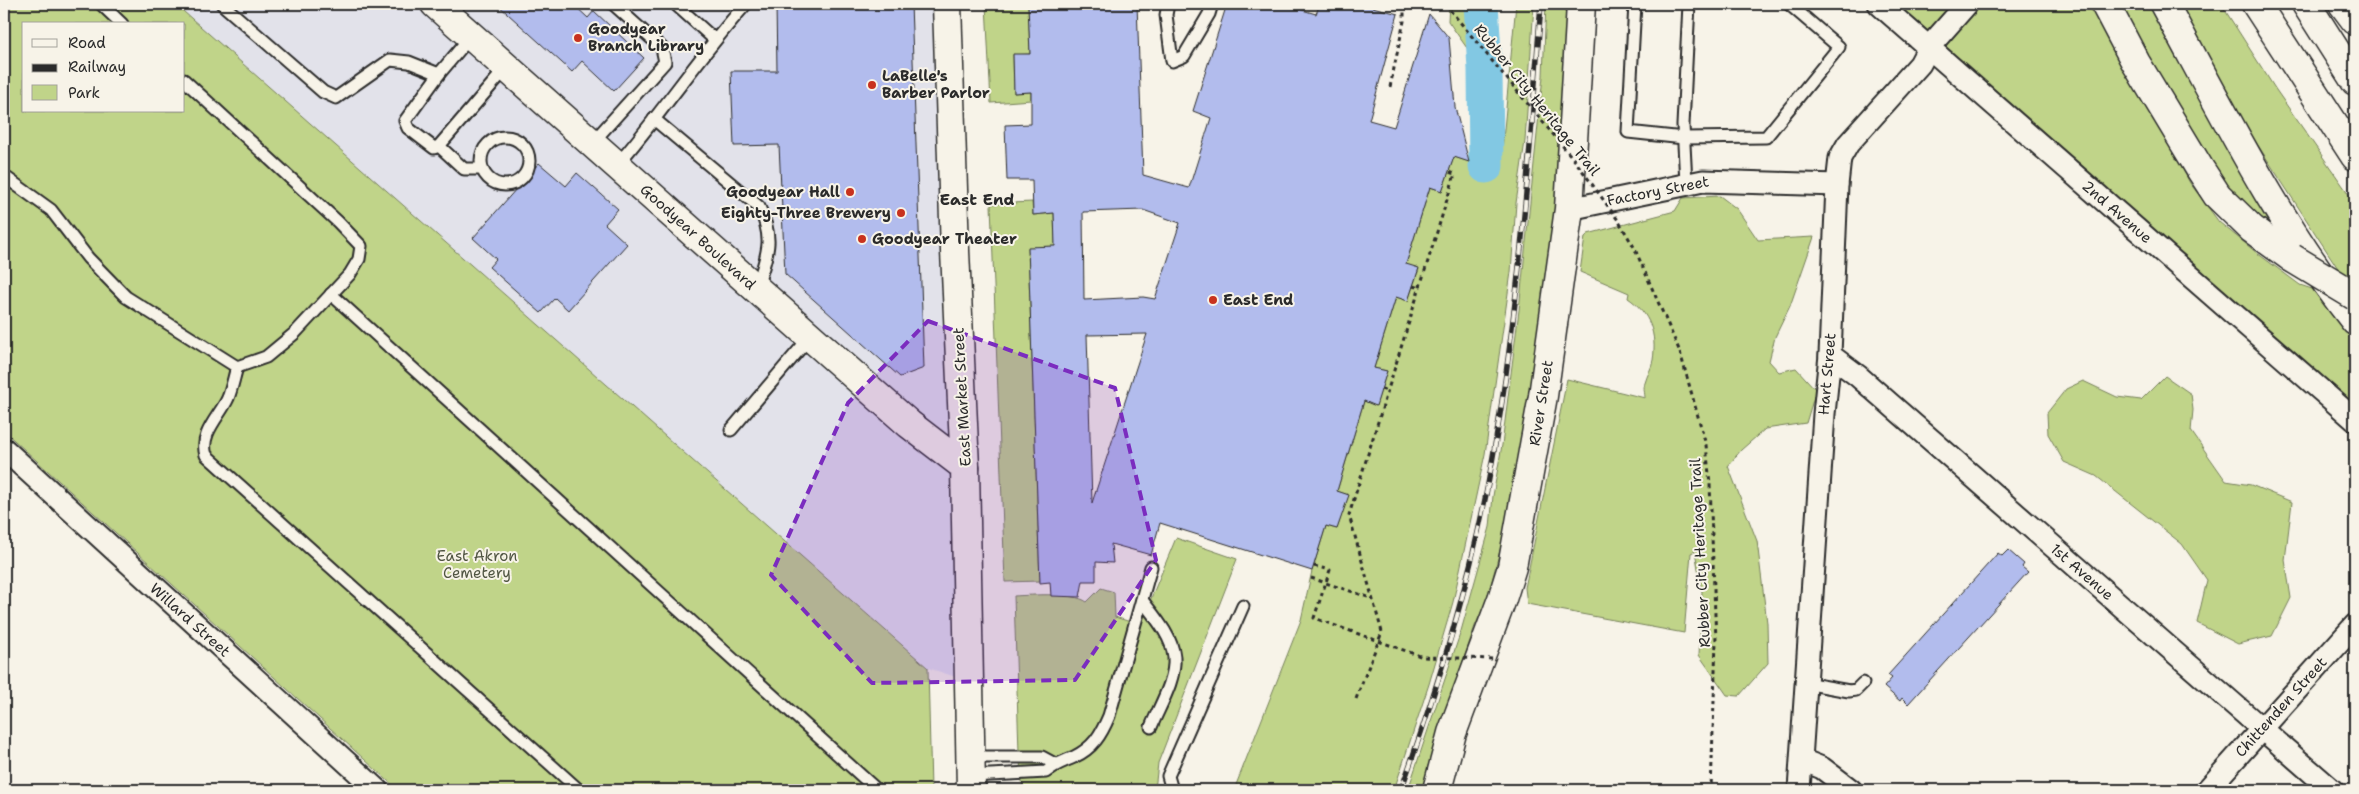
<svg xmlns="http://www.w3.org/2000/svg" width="2359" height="794" viewBox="0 0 2359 794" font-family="'Shantell Sans',sans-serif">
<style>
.built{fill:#e2e2ea}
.green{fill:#c0d489;stroke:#76805a;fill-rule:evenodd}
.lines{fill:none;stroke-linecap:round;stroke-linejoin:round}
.river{stroke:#82c8e3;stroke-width:35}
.building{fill:#b2bced;stroke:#2b2b2b;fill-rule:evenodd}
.lane-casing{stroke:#2b2b2b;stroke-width:15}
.street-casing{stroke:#2b2b2b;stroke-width:25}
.secondary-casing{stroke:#2b2b2b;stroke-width:31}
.primary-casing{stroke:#2b2b2b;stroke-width:31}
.highway-casing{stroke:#2b2b2b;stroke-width:31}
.path{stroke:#2b2b2b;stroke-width:3;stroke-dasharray:4 4;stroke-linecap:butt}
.lane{stroke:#f7f3e8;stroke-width:11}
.street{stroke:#f7f3e8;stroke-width:21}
.secondary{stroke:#f7f3e8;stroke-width:28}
.primary{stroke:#f7f3e8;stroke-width:28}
.highway{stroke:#f7f3e8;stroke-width:28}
.rail-casing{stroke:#2b2b2b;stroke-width:5.5}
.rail{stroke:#f7f3e8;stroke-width:4;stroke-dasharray:11;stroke-linecap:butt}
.highway-bridge-casing{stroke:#2b2b2b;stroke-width:31;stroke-linecap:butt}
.path-bridge{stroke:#2b2b2b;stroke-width:3;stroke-dasharray:4 4;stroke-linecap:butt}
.highway-bridge{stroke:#f7f3e8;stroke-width:28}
.marked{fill:#7b2cbf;fill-opacity:0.2;stroke:#7b2cbf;stroke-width:4;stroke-dasharray:10 6;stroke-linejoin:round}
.poi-dot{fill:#c8321e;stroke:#f7f3e8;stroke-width:2}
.labels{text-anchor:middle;stroke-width:4;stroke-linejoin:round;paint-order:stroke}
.poi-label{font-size:15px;font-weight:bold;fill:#2b2b2b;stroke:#f7f3e8;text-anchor:start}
.street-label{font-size:15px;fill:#2b2b2b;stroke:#f7f3e8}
.park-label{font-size:15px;fill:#505542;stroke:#f7f3e8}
.neighbourhood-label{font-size:16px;font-weight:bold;fill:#2b2b2b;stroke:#f7f3e8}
</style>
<rect width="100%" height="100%" fill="#f7f3e8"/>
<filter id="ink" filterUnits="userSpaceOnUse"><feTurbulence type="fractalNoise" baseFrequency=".02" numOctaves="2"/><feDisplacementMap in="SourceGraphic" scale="10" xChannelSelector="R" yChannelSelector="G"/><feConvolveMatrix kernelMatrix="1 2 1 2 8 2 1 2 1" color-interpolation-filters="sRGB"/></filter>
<g filter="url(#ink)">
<g class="built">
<polygon points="175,4 429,4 961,471 962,679 928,668"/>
<polygon points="452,4 940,4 957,449"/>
</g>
<g class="green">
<path d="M4 4H175L928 668 931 790H398L4 431ZM24 24H184V111H24Z"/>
<polygon points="986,4 1028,4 1030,54 1013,55 1014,93 1031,92 1031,100 991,103"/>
<polygon points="1449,4 1472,4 1474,7 1477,28 1469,51 1448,21"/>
<polygon points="1516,4 1534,4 1525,141 1516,203 1511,272 1485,454 1453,602 1429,684 1394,790 1234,790 1301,620 1312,571 1326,526 1337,529 1348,495 1337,491 1364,401 1376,405 1387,371 1374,368 1396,297 1408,301 1419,269 1406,264 1430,187 1442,191 1454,157 1500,171"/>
<polygon points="1546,4 1569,4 1564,177 1518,483 1487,599 1475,626 1454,687 1428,766 1423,790 1408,790 1461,631 1490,527 1493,496 1502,445 1519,310 1543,76"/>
<polygon points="1894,4 2093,4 2190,183 2219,222 2257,253 2300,285 2312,289 2355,338 2355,405"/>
<polygon points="2119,4 2149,4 2275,229 2237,201 2207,164"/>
<polygon points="2174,4 2221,4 2276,90 2355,203 2355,283 2341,273 2220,87"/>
<path d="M1720 196 1737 209 1758 240 1814 237 1790 306 1775 337 1769 361 1779 372 1796 368 1816 390 1806 423 1765 429 1741 450 1728 466 1757 541 1767 623 1768 663 1739 696 1727 695 1699 655 1702 592 1695 551 1691 553 1684 633 1527 604 1525 588 1567 379 1645 398C1645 394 1643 387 1645 383 1647 375 1652 368 1653 360 1657 334 1650 313 1628 298L1629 293 1580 272 1585 237 1588 234 1675 211 1683 198Z"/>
<polygon points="1032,202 1033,215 1054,213 1055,246 1028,248 1040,581 1005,582 991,204"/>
<polygon points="2165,376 2191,394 2193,410 2191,431 2226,481 2251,485 2292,502 2285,560 2291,598 2272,636 2238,644 2197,623 2207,580 2182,544 2096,476 2064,462 2048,434 2047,413 2066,389 2083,381 2117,397 2141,400"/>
<path d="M1176 538 1237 559 1158 763 1155 790H1023L1019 752 1014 596C1033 595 1073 592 1087 602L1101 588 1114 592 1115 617 1140 625Z"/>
</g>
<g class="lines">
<polyline class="river" points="1481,4 1485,69 1486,166"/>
</g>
<g class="building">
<polygon points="497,4 573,4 588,18 594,11 644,58 614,91 582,61 572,72"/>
<polygon points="776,4 911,4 924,368 900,377 785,274 779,145 734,146 731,71 777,71"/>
<path d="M1028 4H1137L1143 175 1189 188 1211 118 1193 111 1227 4H1282L1316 14 1320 4H1362L1398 14 1369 120 1394 127 1429 14 1449 38 1455 107 1469 162 1454 157 1442 191 1430 187 1406 264 1419 268 1408 301 1396 297 1374 368 1387 371 1376 406 1364 401 1337 491 1349 495 1337 529 1326 526 1312 571 1160 523 1151 555 1111 544 1113 563 1096 562V581H1083L1080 597 1051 596 1050 582 1040 583 1028 247 1055 246 1054 213 1033 215 1032 180H1007L1005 125 1031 124V92L1014 93 1013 54H1030ZM1143 210 1180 223 1155 299 1143 297 1084 300 1083 212ZM1147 334 1092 503 1087 335Z"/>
<polygon points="539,163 566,186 577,173 618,209 605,224 627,244 568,310 555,298 541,313 489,267 496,259 473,238"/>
<polygon points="2008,550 2024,564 2022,567 2028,572 1908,704 1902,698 1900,701 1884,687 1892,678 1888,675 1998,553 2002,556"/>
</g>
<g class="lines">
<g class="lane-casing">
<g id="lane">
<polyline points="101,4 122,24"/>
<polyline points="222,4 323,92 336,98 390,60 409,62 439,74 471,36"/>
<polyline points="675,4 714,39"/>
<polyline points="1168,4 1166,15 1172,61 1184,56 1209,14 1212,4"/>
<polyline points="1635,4 1628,132 1684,138 1766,137 1839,47 1789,4"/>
<polyline points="439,74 405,121 408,128 434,148 439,146 507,67"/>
<path d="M654 119 759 207C775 240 767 254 757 287"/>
<circle cx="505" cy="161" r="24"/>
<polyline points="592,143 665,62 662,48 613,4"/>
<polyline points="439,146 464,169 482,169"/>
<path d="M617 165C662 113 700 55 746 4"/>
<polyline points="4,176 51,210 88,258 126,297 237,367 266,357 295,333 350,274 359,259 361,246 338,222 184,80"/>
<polyline points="1686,183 1683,125 1689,4"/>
<polyline points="331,294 877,790"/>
<path d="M237 367C234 377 232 388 228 398 220 416 199 434 206 455L579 790"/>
<polyline points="731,430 810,337"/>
<path d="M1142 600C1154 616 1172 636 1174 657 1176 680 1159 707 1151 727"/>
<polyline points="1805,683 1849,691 1856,690 1863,683"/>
<polyline points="971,757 1042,757 1055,764"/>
<path d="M971 776 1046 772C1055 764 1063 762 1074 757 1093 748 1101 735 1109 716L1151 567"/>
<polyline points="1172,790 1168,776 1243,606"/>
</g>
</g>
<g class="street-casing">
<g id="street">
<polyline points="1879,4 2355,420"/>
<polyline points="1569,209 1703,181 1837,185"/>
<polyline points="1830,355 1858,376 2332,790"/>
<polyline points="4,449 377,790"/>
<polyline points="1802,760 1822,768 1851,790"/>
<polyline points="1799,790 1824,414 1830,355 1837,185 1840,158 1848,144 1920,64 1929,47 1967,4"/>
<polyline points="2207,790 2355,625"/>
</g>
</g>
<g class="secondary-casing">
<g id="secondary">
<polyline points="435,4 909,424 965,467"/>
<polyline points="1437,790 1452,733 1502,599 1512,567 1543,396 1569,209 1581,4"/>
</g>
</g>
<g class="primary-casing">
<polyline id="primary" points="947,4 955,251 965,467 971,790"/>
</g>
<g class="highway-casing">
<g id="highway">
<polyline points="2105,4 2136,63 2200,169 2217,195 2252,229 2292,258"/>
<path d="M2164 4C2223 112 2278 224 2355 321"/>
<polyline points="2256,4 2355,156"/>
<polyline points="2306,4 2355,81"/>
<polyline points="2343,4 2355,20"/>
</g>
</g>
<g class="path">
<polyline points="1390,87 1404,21 1404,4"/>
<polyline points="1413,286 1419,288"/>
<polyline points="1680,352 1706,445 1710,484 1716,641 1711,790"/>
<polyline points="1381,389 1387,391"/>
<polyline points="1311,578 1371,598"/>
<polyline points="1356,699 1382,632 1349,515 1455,174 1449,172"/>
</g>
<use href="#lane" class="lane"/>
<use href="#street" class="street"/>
<use href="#secondary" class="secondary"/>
<use href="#primary" class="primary"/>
<use href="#highway" class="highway"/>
<g class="rail-casing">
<path id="rail" d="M1401 790C1437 690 1468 589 1488 484 1518 326 1529 164 1541 4"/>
</g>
<use href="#rail" class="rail"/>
<g class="highway-bridge-casing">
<polyline id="highway-bridge" points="2292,258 2355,296"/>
</g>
<g class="path-bridge">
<polyline points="1445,4 1576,162 1618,220 1634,247 1680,352"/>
<polyline points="1314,566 1330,570 1314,618 1423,657 1496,659"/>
</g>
<use href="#highway-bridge" class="highway-bridge"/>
</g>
</g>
<path class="marked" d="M928 321 1115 388 1156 560 1075 680 872 683 771 575 848 403Z"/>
<g class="poi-dot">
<circle cx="578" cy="38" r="5"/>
<circle cx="872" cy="85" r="5"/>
<circle cx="850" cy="192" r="5"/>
<circle cx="901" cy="213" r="5"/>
<circle cx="862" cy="239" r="5"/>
<circle cx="1213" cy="300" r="5"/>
</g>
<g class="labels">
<g class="poi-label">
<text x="588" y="34">Goodyear<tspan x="588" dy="17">Branch Library</tspan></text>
<text x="882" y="81">LaBelle's<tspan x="882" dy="17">Barber Parlor</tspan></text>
<text x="840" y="197" text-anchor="end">Goodyear Hall</text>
<text x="891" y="218" text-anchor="end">Eighty-Three Brewery</text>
<text x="872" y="244">Goodyear Theater</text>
<text x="1223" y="305">East End</text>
</g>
<g class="street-label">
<text transform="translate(1537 100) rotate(51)" y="5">Rubber City Heritage Trail</text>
<text transform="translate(1658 191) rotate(-11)" y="5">Factory Street</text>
<text transform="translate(2117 212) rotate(41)" y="5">2nd Avenue</text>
<text transform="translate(698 237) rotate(42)" y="5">Goodyear Boulevard</text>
<text transform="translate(1827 374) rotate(-85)" y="5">Hart Street</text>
<text transform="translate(962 397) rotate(-93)" y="5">East Market Street</text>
<text transform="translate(1541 403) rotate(-81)" y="5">River Street</text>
<text transform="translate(1700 553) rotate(-93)" y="5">Rubber City Heritage Trail</text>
<text transform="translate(2082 572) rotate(41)" y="5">1st Avenue</text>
<text transform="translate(190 620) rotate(42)" y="5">Willard Street</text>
<text transform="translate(2281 707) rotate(-48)" y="5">Chittenden Street</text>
</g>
<g class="park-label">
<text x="477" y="561">East Akron<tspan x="477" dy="17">Cemetery</tspan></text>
</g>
<g class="neighbourhood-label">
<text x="977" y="205">East End</text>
</g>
</g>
<rect width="2359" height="794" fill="none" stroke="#f7f3e8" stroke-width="20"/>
<rect x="10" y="10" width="2339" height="774" fill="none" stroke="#2b2b2b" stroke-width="2" filter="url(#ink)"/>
<rect x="22" y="22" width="162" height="90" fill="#f7f3e8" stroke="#a5a39c"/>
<rect x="32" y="39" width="25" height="8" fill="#f7f3e8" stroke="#a5a39c"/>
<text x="68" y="48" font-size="15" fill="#2b2b2b">Road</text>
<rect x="32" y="64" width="25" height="8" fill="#2b2b2b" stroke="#a5a39c"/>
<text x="68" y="72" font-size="15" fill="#2b2b2b">Railway</text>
<rect x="32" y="85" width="25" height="15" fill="#c0d489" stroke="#a5a39c"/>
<text x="68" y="98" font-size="15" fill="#2b2b2b">Park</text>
</svg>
